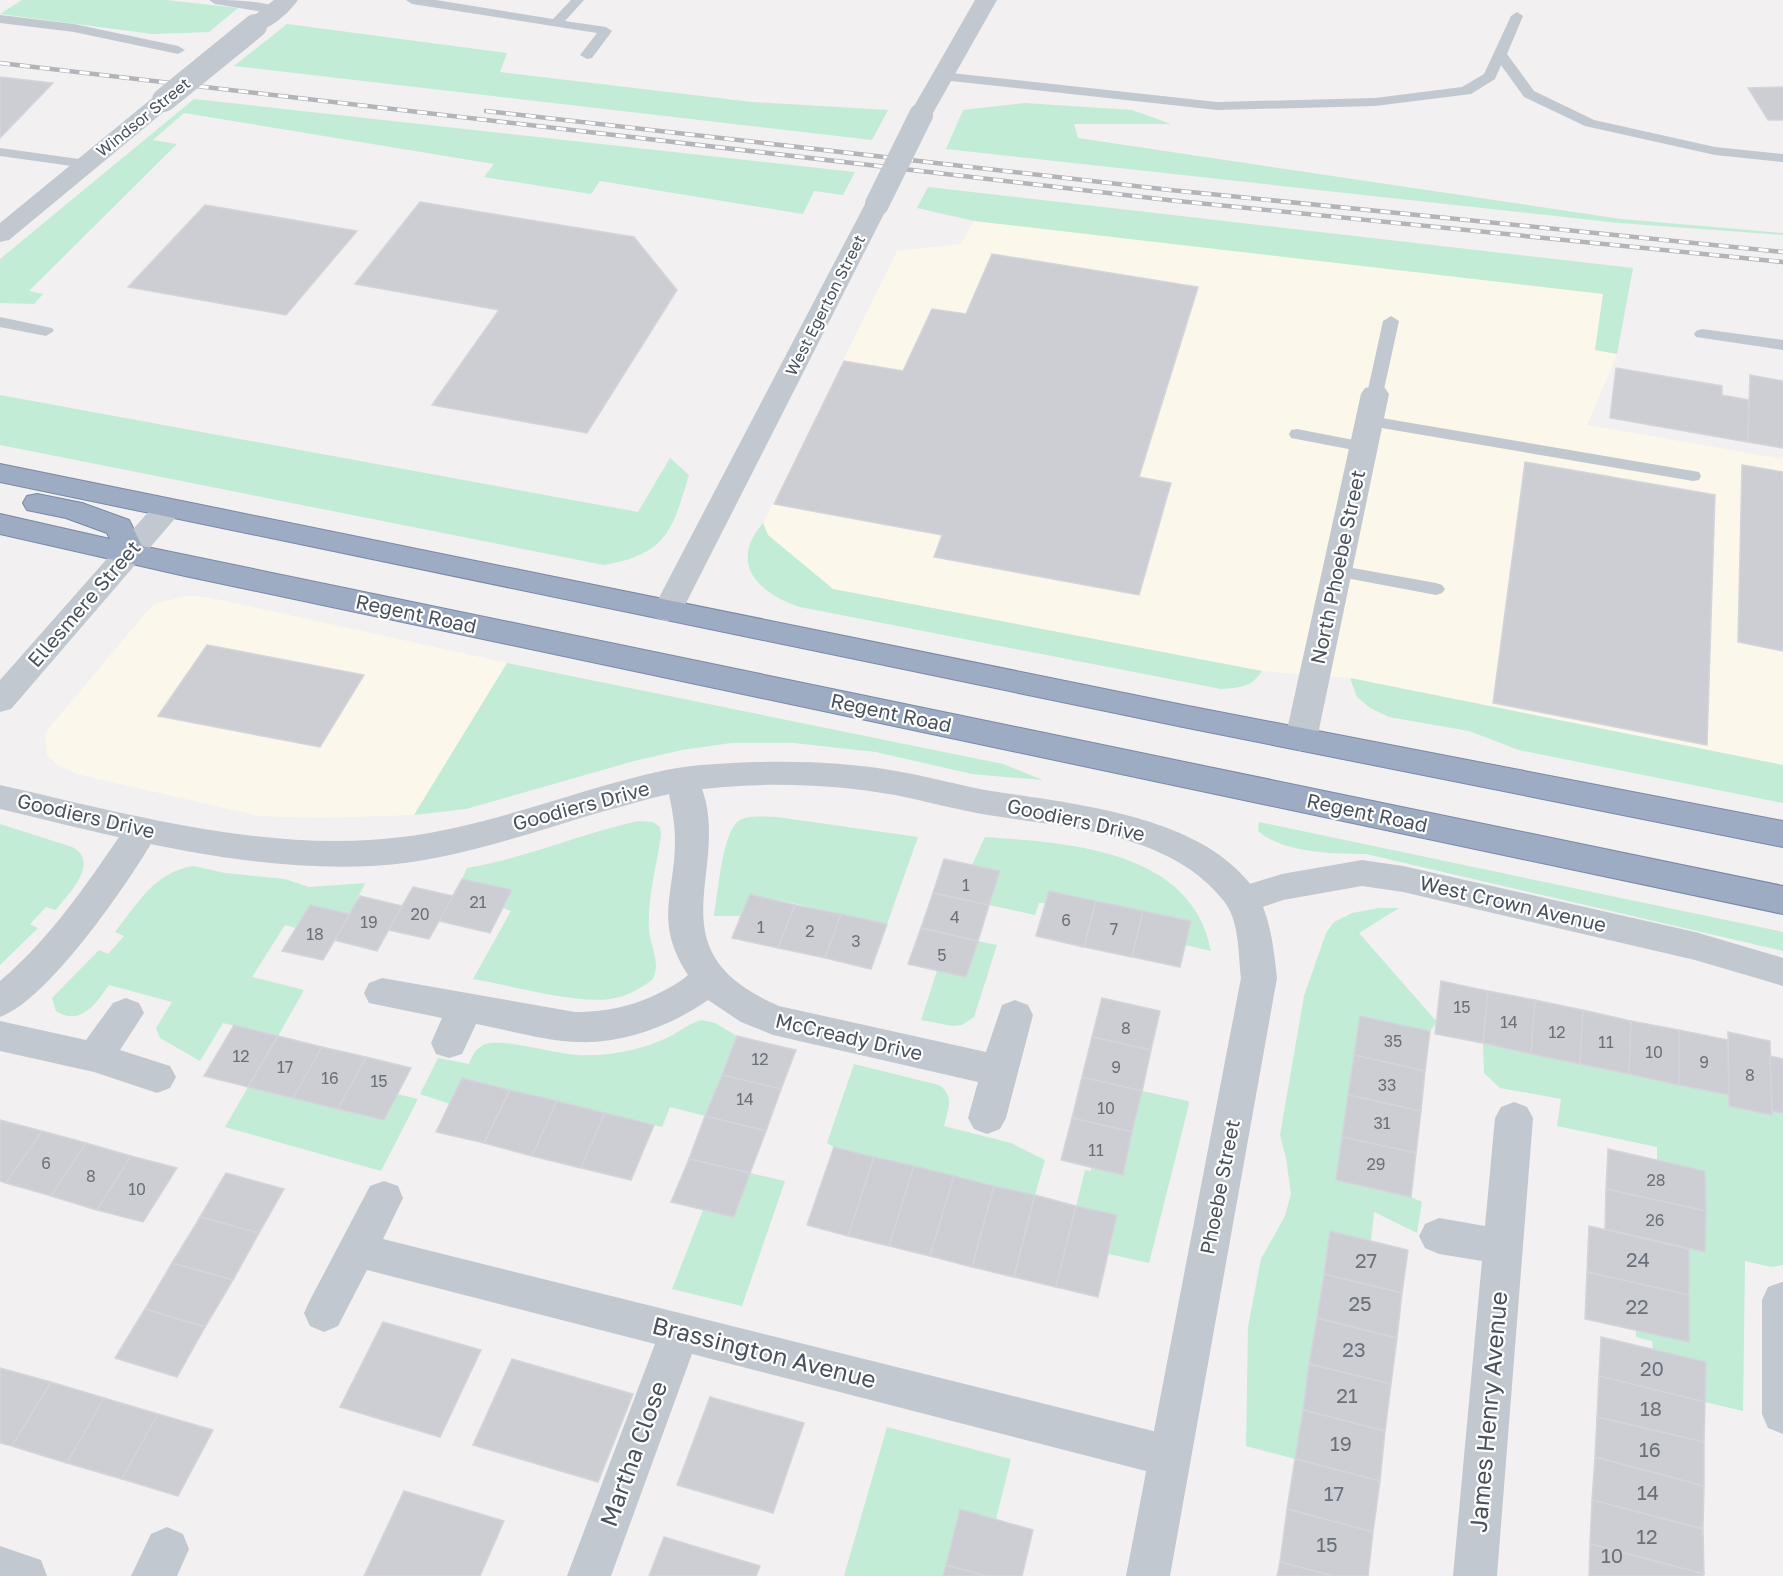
<svg xmlns="http://www.w3.org/2000/svg" width="1783" height="1576" viewBox="0 0 1783 1576" font-family="'Golos Text',sans-serif">
<style>
.commercial{fill:#fbf8eb}
.green{fill:#c2ecd6}
.building{fill:#cdced4;stroke:#d4d5db;stroke-width:1.5}
.lines{fill:none;stroke-linecap:round;stroke-linejoin:round}
.trunk-casing{stroke:#7788a6;stroke-width:2}
.service{fill:#c1c8d0;fill-rule:evenodd}
.minor{fill:#c1c8d0;fill-rule:evenodd}
.tertiary{fill:#c1c8d0;fill-rule:evenodd}
.trunk{fill:#9eacc3;fill-rule:evenodd}
.rail-casing{stroke:#b2b4b9;stroke-width:4.5}
.rail{stroke:#fff;stroke-width:3;stroke-dasharray:10;stroke-linecap:butt}
.minor-bridge{stroke:#c1c8d0;stroke-width:24}
.labels{text-anchor:middle;stroke-width:4.5;stroke-linejoin:round;paint-order:stroke}
.far-street-label{font-size:16px;fill:#49515c;stroke:#fff}
.number-label{font-size:16px;fill:#6a707a}
.street-label{font-size:20px;fill:#49515c;stroke:#fff}
.near-number-label{font-size:20px;fill:#6a707a}
.near-street-label{font-size:24px;fill:#49515c;stroke:#fff}
</style>
<rect width="100%" height="100%" fill="#f2f0f0"/>
<g class="commercial">
<polygon points="974,221 1603,294 1595,350 1617,354 1587,425 1783,459 1783,765 1350,678 1262,671 833,589 768,535 763,523 897,251 961,244"/>
<polygon points="188,596 207,597 507,663 414,815 320,818 259,816 77,774 58,765 47,755 45,733 149,609 157,603"/>
</g>
<g class="green">
<polygon points="22,0 166,0 238,8 209,32 153,34 0,14"/>
<polygon points="287,24 507,53 500,72 752,102 888,110 872,140 234,66"/>
<polygon points="194,99 855,172 843,195 814,191 803,214 600,181 591,194 484,177 494,164 184,113 153,140 177,144 29,291 43,294 34,304 0,303 0,259"/>
<polygon points="1025,103 1132,110 1171,124 1074,124 1078,138 1621,219 1783,233 1783,235 1619,223 946,149 963,110"/>
<polygon points="928,187 1633,268 1617,354 1595,350 1603,294 974,221 917,208"/>
<path d="M0 395 638 512 670 458 689 475C672 531 667 554 604 565L0 445Z"/>
<path d="M763 523 768 535 833 589 1262 671C1252 687 1239 688 1221 689L800 607C758 593 728 564 763 523Z"/>
<polygon points="507,663 1003,764 1043,780 972,774 876,752 794,743 731,743 682,750 634,761 466,809 414,815"/>
<polygon points="1350,678 1783,765 1783,803 1519,750 1469,731 1389,717 1370,708 1357,697"/>
<path d="M777 817 918 837 887 924 751 894 741 916H714C718 895 722 830 740 820 749 815 767 817 777 817Z"/>
<path d="M638 821 653 822 660 827 661 835C657 865 647 899 649 929 650 947 662 964 652 980 640 989 625 997 610 999 574 1004 510 985 473 979L511 911 503 908 512 891 462 879 467 868C526 858 580 834 638 821Z"/>
<path d="M1259 822 1783 932V951L1366 854C1334 854 1283 853 1258 831Z"/>
<path d="M0 824 72 847C101 862 69 893 56 910L46 907 30 924 38 928 0 965Z"/>
<path d="M985 837C1067 843 1192 849 1211 951L1185 945 1190 922 1050 891 1046 903H1039L1035 915 989 905 1000 871 972 865Z"/>
<path d="M193 866 225 873 285 879 309 887 365 883 350 914 311 905 296 928 285 925 252 977 304 990 278 1036 223 1023 200 1061 160 1038 156 1028 172 1002 109 985C96 1003 81 1027 56 1011L52 998 99 950 108 954 124 936 115 932C137 904 155 872 193 866Z"/>
<polygon points="1379,908 1399,908 1359,933 1437,1022 1430,1031 1360,1016 1337,1180 1411,1197 1422,1202 1417,1233 1374,1212 1371,1241 1330,1231 1295,1459 1246,1446 1248,1327 1261,1259 1285,1216 1291,1194 1286,1158 1280,1135 1304,996 1326,933 1334,922 1352,913"/>
<polygon points="978,941 997,945 974,1017 962,1025 953,1026 921,1020 937,971 966,977"/>
<path d="M702 1020 715 1023 737 1036 705 1116 670 1107 662 1127 462 1079 450 1104 420 1094 438 1058 469 1064C472 1055 477 1047 486 1044 502 1038 557 1054 578 1055 608 1057 642 1050 669 1037 680 1031 690 1023 702 1020Z"/>
<polygon points="1483,1043 1729,1095 1729,1106 1772,1114 1772,1111 1783,1113 1783,1265 1771,1267 1745,1261 1743,1411 1705,1402 1705,1362 1653,1349 1652,1341 1636,1337 1636,1330 1689,1341 1689,1249 1704,1252 1705,1171 1657,1160 1657,1147 1557,1126 1561,1099 1500,1088 1484,1073"/>
<path d="M854 1064 939 1085C955 1096 948 1109 944 1126L1011 1143 1045 1160 1035 1195 834 1147 827 1143Z"/>
<polygon points="248,1087 384,1120 397,1094 418,1099 381,1171 225,1127"/>
<polygon points="1142,1091 1188,1101 1189,1104 1149,1263 1109,1254 1117,1215 1076,1206 1085,1170 1091,1171 1091,1168 1123,1174"/>
<polygon points="750,1173 785,1181 742,1306 672,1289 703,1210 734,1217"/>
<polygon points="887,1427 1011,1459 996,1519 960,1509 943,1576 844,1576"/>
</g>
<g class="building">
<polygon points="0,77 53,83 0,138"/>
<polygon points="1783,87 1783,120 1768,120 1748,88"/>
<polygon points="420,202 634,237 677,290 587,433 432,405 499,310 355,284"/>
<polygon points="205,205 357,231 286,315 128,287"/>
<polygon points="992,254 1198,287 1139,477 1171,483 1139,595 934,557 942,535 774,504 844,361 903,371 932,309 966,314"/>
<polygon points="1616,368 1722,386 1722,395 1749,400 1748,442 1610,418"/>
<polygon points="1750,375 1783,381 1783,448 1748,442"/>
<polygon points="1525,462 1715,495 1707,745 1493,703"/>
<polygon points="1742,465 1783,472 1783,651 1738,642"/>
<polygon points="207,645 364,675 320,747 158,716"/>
<polygon points="944,859 1000,871 989,905 933,893"/>
<polygon points="462,879 512,890 490,933 439,921"/>
<polygon points="413,887 453,896 429,939 388,930"/>
<polygon points="1049,891 1096,901 1084,947 1036,936"/>
<polygon points="933,893 989,905 978,941 921,928"/>
<polygon points="750,894 795,905 778,948 732,938"/>
<polygon points="360,896 402,906 377,951 334,940"/>
<polygon points="1096,901 1143,911 1132,957 1084,947"/>
<polygon points="310,905 350,914 323,960 282,951"/>
<polygon points="795,905 841,914 825,958 778,948"/>
<polygon points="1143,911 1191,921 1180,967 1132,957"/>
<polygon points="841,914 887,924 871,969 825,958"/>
<polygon points="921,928 978,941 966,977 908,964"/>
<polygon points="1441,981 1488,991 1483,1043 1435,1034"/>
<polygon points="1488,991 1535,1000 1531,1054 1483,1043"/>
<polygon points="1102,998 1160,1011 1151,1050 1092,1037"/>
<polygon points="1535,1000 1583,1010 1580,1064 1531,1054"/>
<polygon points="1583,1010 1631,1021 1629,1074 1580,1064"/>
<polygon points="1360,1016 1430,1031 1425,1071 1354,1055"/>
<polygon points="1631,1021 1679,1030 1679,1085 1629,1074"/>
<polygon points="234,1025 278,1036 248,1087 204,1076"/>
<polygon points="1679,1030 1728,1040 1729,1095 1679,1085"/>
<polygon points="1728,1032 1770,1041 1772,1115 1729,1106"/>
<polygon points="278,1036 322,1047 293,1098 248,1087"/>
<polygon points="737,1036 796,1050 781,1089 722,1075"/>
<polygon points="1092,1037 1151,1050 1142,1091 1082,1077"/>
<polygon points="322,1047 366,1057 338,1109 293,1098"/>
<polygon points="1354,1055 1425,1071 1421,1111 1348,1095"/>
<polygon points="1770,1056 1783,1059 1783,1113 1772,1111"/>
<polygon points="366,1057 411,1068 384,1120 338,1109"/>
<polygon points="722,1075 781,1089 766,1131 705,1116"/>
<polygon points="1082,1077 1142,1091 1132,1132 1072,1118"/>
<polygon points="462,1078 510,1090 484,1143 436,1132"/>
<polygon points="510,1090 557,1101 532,1156 484,1143"/>
<polygon points="1348,1095 1421,1111 1416,1153 1342,1137"/>
<polygon points="557,1101 605,1113 581,1168 532,1156"/>
<polygon points="605,1113 654,1125 631,1180 581,1168"/>
<polygon points="705,1116 766,1131 750,1173 689,1159"/>
<polygon points="1072,1118 1132,1132 1123,1175 1061,1160"/>
<polygon points="0,1120 42,1131 6,1183 0,1181"/>
<polygon points="42,1131 86,1143 51,1196 6,1183"/>
<polygon points="1342,1137 1416,1153 1411,1197 1336,1180"/>
<polygon points="86,1143 131,1156 97,1210 51,1196"/>
<polygon points="834,1147 874,1157 848,1236 807,1225"/>
<polygon points="1608,1149 1705,1171 1706,1211 1606,1189"/>
<polygon points="131,1156 177,1168 143,1222 97,1210"/>
<polygon points="874,1157 914,1166 889,1246 848,1236"/>
<polygon points="689,1159 750,1173 734,1217 671,1202"/>
<polygon points="914,1166 954,1176 930,1256 889,1246"/>
<polygon points="226,1173 284,1189 259,1233 200,1217"/>
<polygon points="954,1176 994,1186 972,1267 930,1256"/>
<polygon points="994,1186 1035,1195 1014,1277 972,1267"/>
<polygon points="1606,1189 1706,1211 1705,1252 1605,1229"/>
<polygon points="1035,1195 1076,1206 1056,1287 1014,1277"/>
<polygon points="1076,1206 1117,1215 1098,1297 1056,1287"/>
<polygon points="200,1217 259,1233 233,1280 172,1263"/>
<polygon points="1589,1226 1689,1249 1689,1295 1587,1272"/>
<polygon points="1330,1231 1408,1250 1402,1293 1324,1274"/>
<polygon points="172,1263 233,1280 205,1327 145,1309"/>
<polygon points="1587,1272 1689,1295 1689,1342 1585,1319"/>
<polygon points="1324,1274 1402,1293 1397,1338 1317,1318"/>
<polygon points="145,1309 205,1327 177,1377 115,1358"/>
<polygon points="1317,1318 1397,1338 1391,1384 1309,1364"/>
<polygon points="383,1322 481,1350 440,1437 340,1407"/>
<polygon points="1601,1337 1706,1362 1705,1402 1599,1376"/>
<polygon points="512,1359 633,1394 598,1482 473,1445"/>
<polygon points="1309,1364 1391,1384 1385,1431 1303,1410"/>
<polygon points="0,1368 51,1382 12,1446 0,1443"/>
<polygon points="1599,1376 1705,1402 1704,1442 1597,1417"/>
<polygon points="51,1382 104,1398 67,1463 12,1446"/>
<polygon points="710,1397 804,1423 773,1513 677,1485"/>
<polygon points="104,1398 158,1414 122,1479 67,1463"/>
<polygon points="1303,1410 1385,1431 1380,1481 1295,1459"/>
<polygon points="158,1414 213,1430 178,1496 122,1479"/>
<polygon points="1597,1417 1704,1442 1704,1486 1595,1457"/>
<polygon points="1595,1457 1704,1486 1703,1529 1592,1500"/>
<polygon points="1295,1459 1380,1481 1373,1532 1287,1509"/>
<polygon points="404,1491 504,1521 480,1576 364,1576"/>
<polygon points="1592,1500 1703,1529 1704,1574 1590,1544"/>
<polygon points="960,1509 1033,1530 1022,1576 987,1576 946,1565"/>
<polygon points="1287,1509 1373,1532 1368,1576 1333,1576 1280,1562"/>
<polygon points="664,1537 760,1566 756,1576 649,1576"/>
<polygon points="1590,1544 1704,1574 1703,1576 1589,1576"/>
<polygon points="1280,1562 1333,1576 1277,1576"/>
<polygon points="946,1565 987,1576 943,1576"/>
</g>
<g class="lines">
<g class="trunk-casing">
<g id="trunk">
<polygon points="0,464 1183,705 1783,821 1783,847 1183,727 0,482"/>
<polygon points="37,494 82,503 129,520 142,546 1783,886 1783,914 185,576 0,534 0,514 110,539 107,533 66,518 27,510 23,503 27,496"/>
</g>
</g>
<g class="service">
<path d="M209 0C226 0 269 0 281 10L275 14 215 4Z"/>
<polygon points="406,0 436,0 553,19 571,0 584,0 565,21 606,27 612,31 592,58 587,59 580,55 597,33 412,4"/>
<polygon points="1517,12 1523,16 1507,54 1534,91 1594,120 1715,147 1783,154 1783,162 1715,155 1585,126 1524,97 1501,65 1495,79 1471,94 1375,106 1217,110 942,80 935,76 942,72 1217,102 1375,98 1462,87 1484,74 1511,16"/>
<polygon points="0,15 74,24 178,46 185,50 178,54 74,32 0,23"/>
<polygon points="0,148 86,160 93,164 86,168 0,156"/>
<polygon points="1391,316 1399,321 1383,394 1375,399 1367,394 1383,321"/>
<polygon points="0,317 52,328 54,331 46,336 0,327"/>
<polygon points="1702,329 1783,340 1783,350 1696,337 1694,334 1696,331"/>
<polygon points="1370,416 1693,471 1699,472 1701,476 1699,480 1693,481 1364,425 1362,421"/>
<polygon points="1297,429 1364,442 1370,443 1372,447 1370,451 1364,452 1291,438 1289,434 1291,430"/>
<polygon points="1336,565 1436,583 1442,585 1445,589 1442,593 1436,595 1330,575 1327,571 1330,567"/>
</g>
<g class="minor">
<path d="M274 0H298C288 14 265 35 247 31L244 26 247 21Z"/>
<polygon points="975,0 997,0 929,120 921,122 913,120 909,115"/>
<polygon points="164,93 172,95 175,100 172,105 9,240 0,242 0,223 156,95"/>
<polygon points="877,197 886,199 889,204 682,611 678,618 667,621 656,618 652,611 865,204 868,199"/>
<polygon points="1375,386 1385,388 1389,394 1317,739 1312,747 1301,751 1290,747 1285,739 1361,394 1365,388"/>
<path d="M682 768 694 771C744 861 641 947 779 1006L986 1052 1002 1005 1015 1000 1028 1005 1033 1015 1006 1118 1000 1129 987 1134 974 1129 968 1118 978 1082 773 1035 741 1022 708 1000C671 1026 623 1044 577 1042 544 1041 509 1030 476 1024L462 1054 449 1058 436 1054 431 1043 442 1018 369 1003 364 993 369 983 382 978 575 1012C616 1012 648 1002 682 980L688 975C653 921 675 895 675 840 675 820 670 799 666 780L670 771Z"/>
<path d="M142 817 154 821 159 830C133 877 49 1000 0 1017V981C53 936 91 878 130 821Z"/>
<polygon points="1362,860 1403,866 1695,932 1783,958 1783,986 1695,960 1403,892 1362,886 1283,900 1242,914 1230,910 1225,900 1230,890 1282,874"/>
<polygon points="126,998 139,1003 144,1013 120,1050 170,1066 176,1077 170,1088 157,1093 94,1072 0,1051 0,1021 86,1040 113,1003"/>
<polygon points="1514,1102 1527,1107 1533,1118 1497,1576 1453,1576 1482,1261 1439,1254 1425,1248 1419,1236 1425,1224 1439,1218 1485,1226 1495,1118 1501,1107"/>
<polygon points="384,1181 398,1186 403,1198 383,1239 1169,1435 1184,1441 1190,1456 1184,1471 1169,1477 692,1354 611,1576 567,1576 655,1344 367,1270 338,1326 324,1332 310,1326 304,1313 310,1300 370,1186"/>
<polygon points="1782,1282 1783,1282 1783,1434 1768,1428 1762,1414 1762,1300 1768,1287"/>
<polygon points="167,1527 183,1534 189,1549 177,1576 131,1576 151,1534"/>
<polygon points="0,1546 41,1560 47,1576 0,1576"/>
</g>
<g class="tertiary">
<polygon points="168,499 178,501 182,508 178,515 11,709 0,712 0,680 158,501"/>
<path d="M760 762C806 761 851 763 896 771 926 776 955 784 985 790 1066 803 1191 813 1247 880 1270 907 1273 944 1277 978L1170 1576H1126L1241 978C1238 954 1240 920 1223 900 1169 832 1066 828 988 815 957 810 926 801 895 795 826 783 750 781 680 792 656 796 632 804 608 810 531 832 453 862 372 866 246 872 121 838 0 809V785C128 814 270 854 402 837 493 826 577 789 666 770 697 764 729 763 760 762Z"/>
</g>
<use href="#trunk" class="trunk"/>
<g class="rail-casing">
<g id="rail">
<polyline points="0,63 1168,200 1783,262"/>
<polyline points="486,111 1170,190 1783,252"/>
</g>
</g>
<use href="#rail" class="rail"/>
<g class="minor-bridge">
<polyline points="164,100 255,26"/>
<polyline points="877,204 921,115"/>
</g>
</g>
<g class="labels">
<g class="far-street-label">
<text transform="translate(143 117) rotate(-39)" y="6">Windsor Street</text>
<text transform="translate(825 305) rotate(-63)" y="6">West Egerton Street</text>
</g>
<g class="number-label">
<text x="966" y="891">1</text>
<text x="478" y="908">21</text>
<text x="420" y="920">20</text>
<text x="955" y="923">4</text>
<text x="1066" y="926">6</text>
<text x="369" y="928">19</text>
<text x="761" y="933">1</text>
<text x="1114" y="935">7</text>
<text x="810" y="937">2</text>
<text x="315" y="940">18</text>
<text x="856" y="947">3</text>
<text x="942" y="961">5</text>
<text x="1462" y="1013">15</text>
<text x="1509" y="1028">14</text>
<text x="1126" y="1034">8</text>
<text x="1557" y="1038">12</text>
<text x="1393" y="1047">35</text>
<text x="1606" y="1048">11</text>
<text x="1654" y="1058">10</text>
<text x="241" y="1062">12</text>
<text x="760" y="1065">12</text>
<text x="1704" y="1068">9</text>
<text x="285" y="1073">17</text>
<text x="1116" y="1073">9</text>
<text x="1750" y="1081">8</text>
<text x="330" y="1084">16</text>
<text x="379" y="1087">15</text>
<text x="1387" y="1091">33</text>
<text x="745" y="1105">14</text>
<text x="1106" y="1114">10</text>
<text x="1382" y="1129">31</text>
<text x="1096" y="1156">11</text>
<text x="46" y="1169">6</text>
<text x="1376" y="1170">29</text>
<text x="91" y="1182">8</text>
<text x="1656" y="1186">28</text>
<text x="137" y="1195">10</text>
<text x="1655" y="1226">26</text>
</g>
<g class="street-label">
<text transform="translate(1338 567) rotate(-78)" y="7">North Phoebe Street</text>
<text transform="translate(84 604) rotate(-49)" y="7">Ellesmere Street</text>
<text transform="translate(416 614) rotate(12)" y="7">Regent Road</text>
<text transform="translate(891 713) rotate(12)" y="7">Regent Road</text>
<text transform="translate(581 806) rotate(-15)" y="7">Goodiers Drive</text>
<text transform="translate(1367 813) rotate(12)" y="7">Regent Road</text>
<text transform="translate(86 816) rotate(13)" y="7">Goodiers Drive</text>
<text transform="translate(1076 820) rotate(12)" y="7">Goodiers Drive</text>
<text transform="translate(1513 904) rotate(13)" y="7">West Crown Avenue</text>
<text transform="translate(849 1037) rotate(13)" y="7">McCready Drive</text>
<text transform="translate(1220 1187) rotate(-79)" y="7">Phoebe Street</text>
</g>
<g class="near-number-label">
<text x="1638" y="1267">24</text>
<text x="1366" y="1268">27</text>
<text x="1360" y="1311">25</text>
<text x="1637" y="1314">22</text>
<text x="1354" y="1357">23</text>
<text x="1652" y="1376">20</text>
<text x="1347" y="1403">21</text>
<text x="1651" y="1416">18</text>
<text x="1341" y="1451">19</text>
<text x="1650" y="1457">16</text>
<text x="1648" y="1500">14</text>
<text x="1334" y="1501">17</text>
<text x="1647" y="1544">12</text>
<text x="1327" y="1552">15</text>
<text x="1612" y="1563">10</text>
</g>
<g class="near-street-label">
<text transform="translate(764 1353) rotate(14)" y="8">Brassington Avenue</text>
<text transform="translate(1489 1412) rotate(-85)" y="8">James Henry Avenue</text>
<text transform="translate(634 1454) rotate(-70)" y="8">Martha Close</text>
</g>
</g>
</svg>
